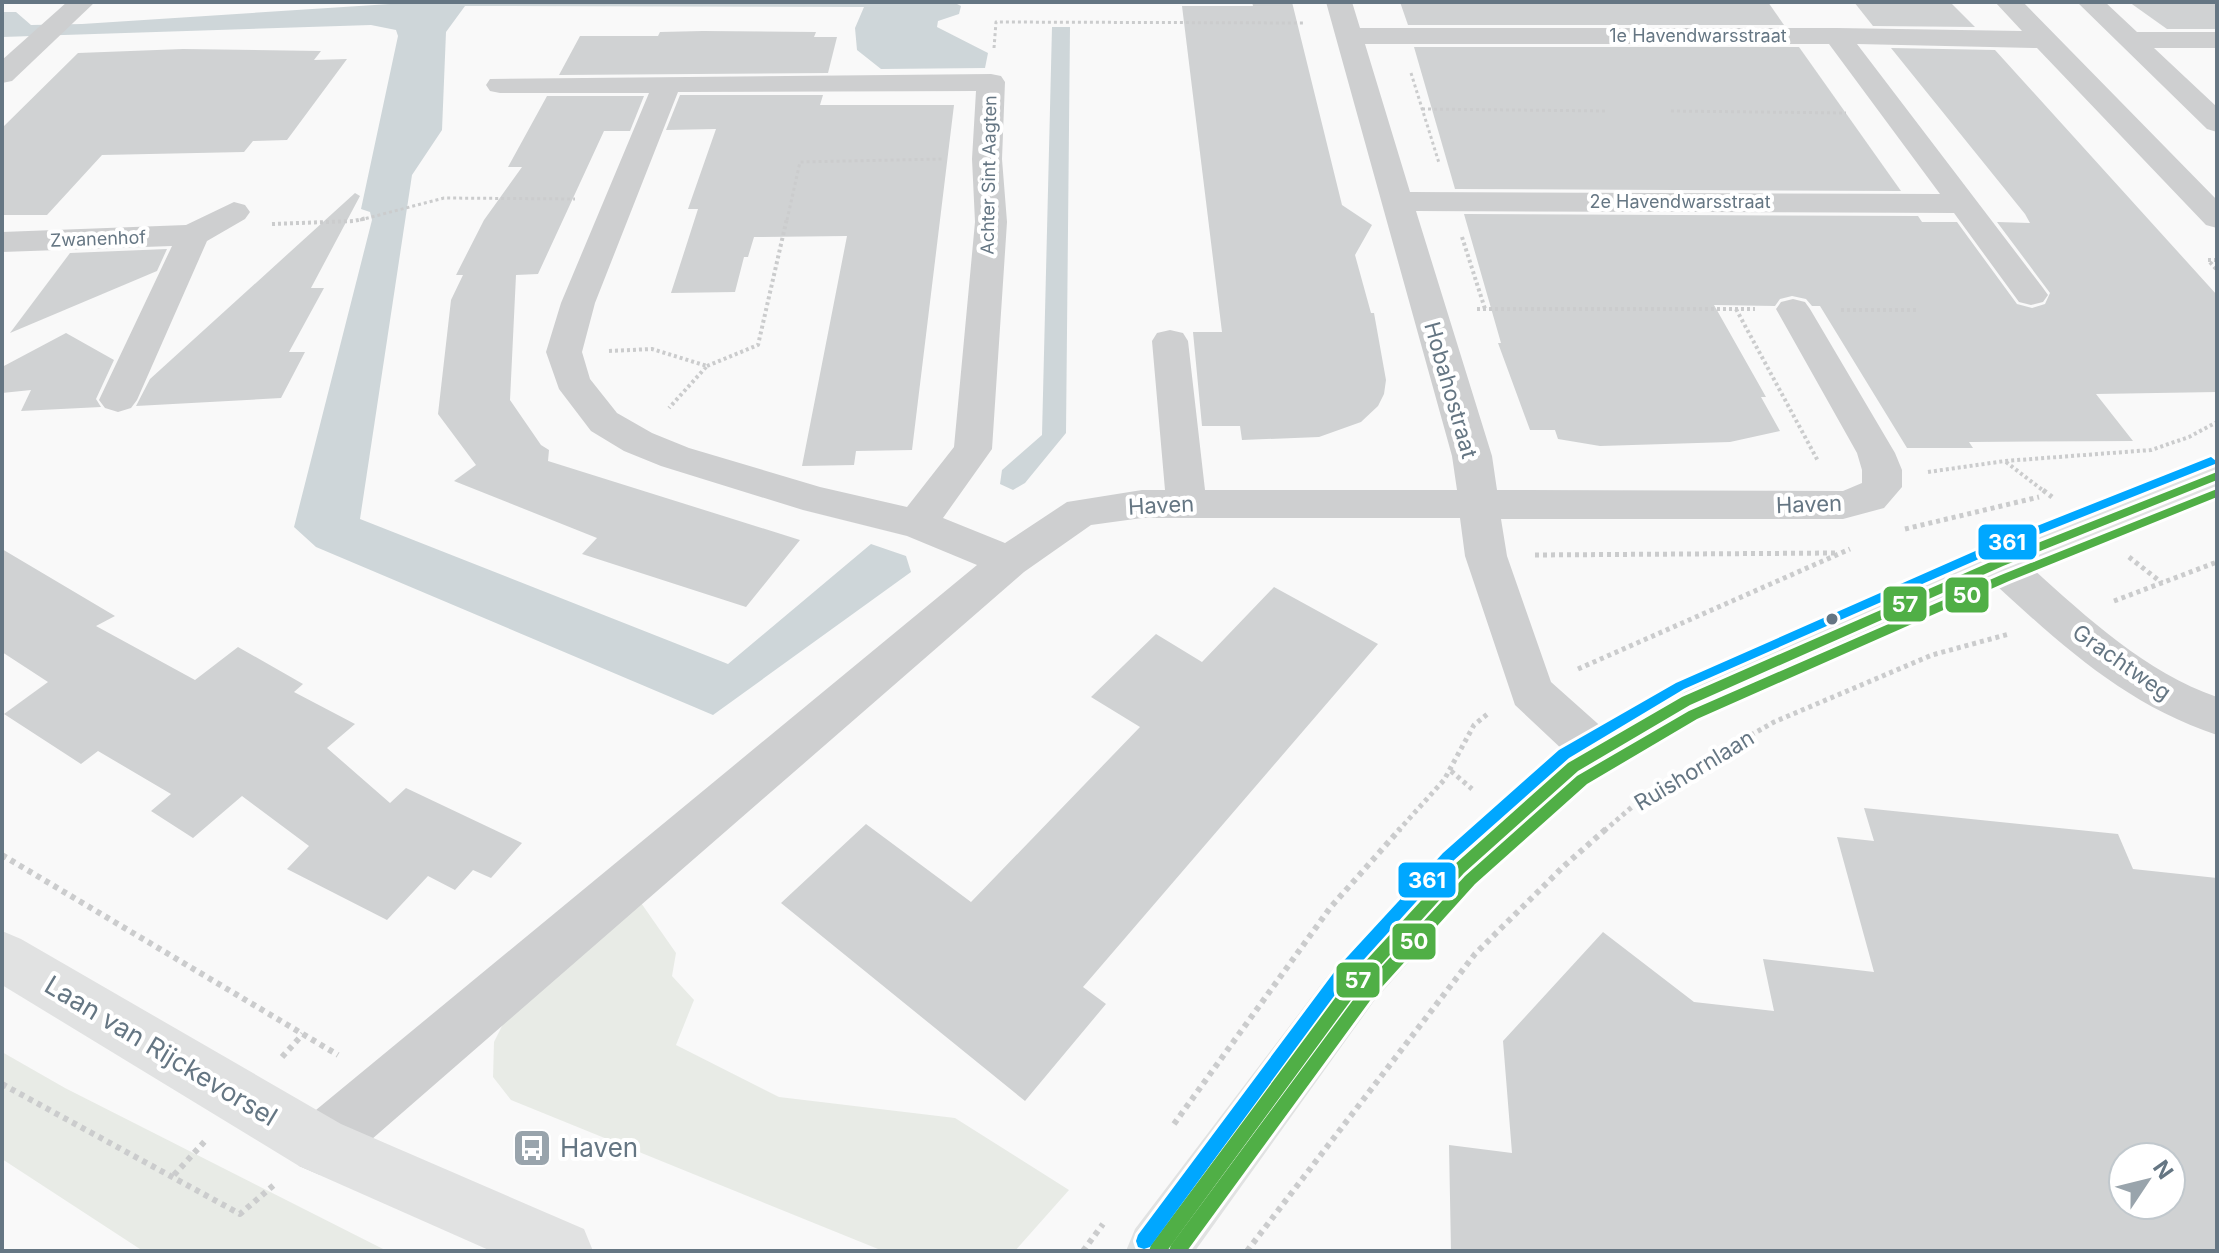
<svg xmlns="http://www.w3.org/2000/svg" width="2219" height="1253" viewBox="0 0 2219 1253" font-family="Inter,sans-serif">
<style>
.green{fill:#e8ebe6}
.water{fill:#ced6d9}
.building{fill:#d0d2d3;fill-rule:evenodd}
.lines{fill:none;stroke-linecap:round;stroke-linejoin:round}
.path-far3{stroke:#cbcccd;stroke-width:3;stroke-dasharray:3 3;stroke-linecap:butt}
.path-far2{stroke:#cbcccd;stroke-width:4;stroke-dasharray:3 3;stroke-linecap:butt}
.path-far1{stroke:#cbcccd;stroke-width:5;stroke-dasharray:4 4;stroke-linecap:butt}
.path{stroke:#cbcccd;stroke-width:6;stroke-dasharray:5 5;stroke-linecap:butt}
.minor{fill:#cecfd0;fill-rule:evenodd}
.major{fill:#e1e2e2;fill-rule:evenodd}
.bus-1-casing{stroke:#fff;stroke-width:6}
.bus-2-casing{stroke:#fff;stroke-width:6}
.bus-3-casing{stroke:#fff;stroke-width:6}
.bus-1{fill:#50af46;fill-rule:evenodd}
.bus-2{fill:#50af46;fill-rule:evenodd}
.bus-3{fill:#00a7ff;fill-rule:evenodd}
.bus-dot{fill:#657683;stroke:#fff;stroke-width:3}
.labels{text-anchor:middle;stroke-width:8;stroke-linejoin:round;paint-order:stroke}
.far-street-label{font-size:18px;fill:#657683;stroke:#fff}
.street-label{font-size:22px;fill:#657683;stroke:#fff}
.near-street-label{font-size:26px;fill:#657683;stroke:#fff}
.near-poi-label{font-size:26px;fill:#657683;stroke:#fff;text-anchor:start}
.line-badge{stroke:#fff;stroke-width:3}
.badge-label{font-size:22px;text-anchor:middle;font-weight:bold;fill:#fff}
</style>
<rect width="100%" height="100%" fill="#f9f9f9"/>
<g class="green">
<polygon points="639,900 676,953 672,976 694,1000 676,1045 779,1097 955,1118 1069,1190 1015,1251 883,1251 511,1100 493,1077 494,1042 512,1006"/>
<polygon points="2,1052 65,1088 387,1251 143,1251 2,1159"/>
</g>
<g class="water">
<polygon points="421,2 953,2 961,6 959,14 938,21 937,27 988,53 985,68 881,69 857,50 855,28 864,7 465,6 446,32 442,130 412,175 360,519 728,664 871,544 906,556 911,572 713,715 316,547 294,527 372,220 370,212 361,209 398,36 396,30 371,25 2,37 2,12 16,12 31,25 82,24"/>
<polygon points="1052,27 1070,27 1066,433 1025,483 1013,490 1000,484 1002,470 1042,435"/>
</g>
<g class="building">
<polygon points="1252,2 1292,2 1342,205 1372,225 1355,255 1371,313 1374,313 1386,380 1384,394 1378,406 1361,422 1319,437 1242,440 1240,426 1202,426 1193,332 1222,332 1182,6 1253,6"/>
<polygon points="1400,2 1768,2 1784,25 1408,25"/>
<polygon points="1854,2 1950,2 1975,27 1873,26"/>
<polygon points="2129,2 2217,2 2217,29 2167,29"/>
<polygon points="703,31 816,32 814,37 837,37 828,73 559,75 580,36 658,36 660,32"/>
<polygon points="1414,47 1799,47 1901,191 1455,189"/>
<polygon points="1891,48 1995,50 2217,295 2217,392 2096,394 2133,441 1969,442 1973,448 1907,448 1820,306 1812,306 1806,299 1792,296 1780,299 1775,306 1714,305 1766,397 1761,397 1780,431 1730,442 1600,446 1558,439 1555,430 1530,430 1498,343 1501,343 1464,214 1918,216 1922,222 1957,222 2017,304 2032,308 2045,304 2050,293 1997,222 2030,223 2025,214"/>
<polygon points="183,49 321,51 314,60 347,59 287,140 253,141 244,152 102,155 47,215 2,215 2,128 78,53"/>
<polygon points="680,95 823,95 820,105 954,105 912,450 856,451 854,465 802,466 847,236 754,237 748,257 744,257 735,292 671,293 698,209 688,209 716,129 666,130"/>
<polygon points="547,96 644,96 630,131 604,131 538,274 516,275 510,400 541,445 549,450 548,461 800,540 746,607 582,554 597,538 454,481 476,465 438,414 451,300 463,275 456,275 484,220 522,167 508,167"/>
<polygon points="355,193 360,196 311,288 324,288 289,352 305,352 281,398 136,406 150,379"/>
<polygon points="167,249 157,271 10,333 70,253"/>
<polygon points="66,333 114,360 96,399 101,407 21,411 31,390 2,393 2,367"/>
<polygon points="2,549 115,616 96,626 195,680 238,647 303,684 294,692 355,724 327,748 390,803 406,788 522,843 491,878 473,870 455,890 428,876 387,920 287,869 309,846 242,796 193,838 151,811 171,794 98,751 81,764 4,714 48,682 2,652"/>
<polygon points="1274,587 1378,644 1083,987 1106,1004 1025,1101 781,903 866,824 971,902 1140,727 1091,697 1156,634 1202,662"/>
<path d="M1864 808 2118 834 2133 869 2217 878V1251H1451L1449 1145 1512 1153 1503 1041 1603 932 1694 1002 1774 1011 1763 959 1874 972 1837 837 1874 841ZM2123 1157H2171V1205H2123Z"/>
</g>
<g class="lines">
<g class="path-far3">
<polyline points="994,48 996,22 1305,23"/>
<polyline points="1411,73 1439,163"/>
<polyline points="1422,109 1607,111"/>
<polyline points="1671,111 1846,113"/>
<polyline points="360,220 444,198 575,199"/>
<polyline points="787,220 800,162 944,159"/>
</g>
<g class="path-far2">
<polyline points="272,224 354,221 367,218"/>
<polyline points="1462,237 1485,309"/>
<polyline points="2217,260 2208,260 2217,270"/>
<polyline points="1477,309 1755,309"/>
<polyline points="1736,309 1818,461"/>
<polyline points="1841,310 1917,310"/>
<polyline points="609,351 652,349 707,366 669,408"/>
<polyline points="707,366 758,345 787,218"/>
<polyline points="2006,462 2045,492"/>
<polyline points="1928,472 2005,461 2151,450 2189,437 2217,422"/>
</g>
<g class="path-far1">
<polyline points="2043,490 2052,497"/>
<polyline points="1905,529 2039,497"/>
<polyline points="1535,555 1837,553"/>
<polyline points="2129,557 2162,583"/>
<polyline points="2114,601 2217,562"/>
<polyline points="1578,669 1850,549"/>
<polyline points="1451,771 1472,789"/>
<polyline points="1398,831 1444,780 1474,725 1490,712"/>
<polyline points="1604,831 1647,794 1774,722 1932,655 2009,634"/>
</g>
<g class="path">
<polyline points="2,855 338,1055"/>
<polyline points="282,1057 303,1034"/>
<polyline points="2,1084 240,1214 274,1185"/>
<polyline points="1174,1124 1330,908 1400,829"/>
<polyline points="174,1175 205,1141"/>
<polyline points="1083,1251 1103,1224"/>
<polyline points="1247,1251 1475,954 1564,866 1606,829"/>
</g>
<g class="minor">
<polygon points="67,2 95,2 12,81 2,83 2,60"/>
<path d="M1326 2H1352L1360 28H1837L2022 31 1995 2H2023L2217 200V228L2206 225 2037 48 1857 44 2043 288 2048 295 2043 302 2031 305 2019 302 1954 213 1416 211 1492 456 1497 490 1843 491 1862 483V470L1857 453 1776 309 1781 302 1793 299 1805 302 1810 309 1895 453 1902 470V487L1884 508 1843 519H1501L1507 556 1551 682 1615 739 1622 753 1615 767 1598 772 1581 767 1515 705 1465 556 1460 518H1142L1091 525 1024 572 341 1166 320 1175 299 1166 290 1145 299 1124 977 565 907 536 803 510 661 466 624 451 591 431 559 389 546 352 561 303 649 93H500L490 91 486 85 490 79 991 74 1001 76 1005 82 1002 159 1007 222 992 449 943 518 1005 543 1067 502 1142 490H1165L1152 341 1157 333 1170 330 1183 333 1188 341 1205 490H1457L1452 456ZM1365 44H1829L1940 194 1410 192ZM976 91 972 159 975 222 954 447 907 507 820 487 689 448 652 433 617 413 590 379 582 352 595 303 678 92Z"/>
<polygon points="2077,2 2105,2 2137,32 2217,32 2217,48 2154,48 2217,107 2217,132 2207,129"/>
<polygon points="234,202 245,205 250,212 245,219 207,241 137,400 131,408 118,412 105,408 99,400 172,246 2,252 2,232 186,225"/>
<path d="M1999 548 2014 552C2075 606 2138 670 2217 697V735C2121 703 2057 641 1984 574L1978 563 1984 552Z"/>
</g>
<g class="major">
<polygon points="2217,463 2217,491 2014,574 1702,714 1590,781 1477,885 1374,1001 1195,1251 1126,1251 1135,1229 1336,965 1441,853 1556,753 1670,688 1984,552"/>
<polygon points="2,931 21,939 341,1124 584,1229 593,1251 491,1251 299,1166 2,985"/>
</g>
<g class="bus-1-casing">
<polygon id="bus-1" points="2217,472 2217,480 2003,566 1690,705 1578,771 1464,873 1360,988 1167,1251 1149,1251 1151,1245 1350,978 1454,865 1568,763 1682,697 1995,560"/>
</g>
<g class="bus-2-casing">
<polygon id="bus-2" points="2217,489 2217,497 2009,581 1697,719 1587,784 1475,884 1372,998 1187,1251 1169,1251 1171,1245 1362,988 1465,876 1577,776 1689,711 2001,575"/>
</g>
<g class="bus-3-casing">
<polygon id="bus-3" points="2211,457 2216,461 2215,464 1997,551 1684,689 1569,758 1453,861 1348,977 1150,1247 1144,1249 1138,1247 1136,1241 1138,1235 1338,967 1443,853 1559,750 1676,683 1989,545"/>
</g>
<use href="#bus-1" class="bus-1"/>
<use href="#bus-2" class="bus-2"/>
<use href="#bus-3" class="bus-3"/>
</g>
<defs>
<g id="bus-square" transform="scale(2)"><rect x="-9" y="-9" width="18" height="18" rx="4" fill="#99a4ac" stroke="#fff"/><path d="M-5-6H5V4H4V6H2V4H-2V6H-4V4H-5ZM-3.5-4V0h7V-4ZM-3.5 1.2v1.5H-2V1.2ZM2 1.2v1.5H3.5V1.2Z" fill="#fff"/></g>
</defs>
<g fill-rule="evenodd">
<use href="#bus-square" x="532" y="1148"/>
</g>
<circle class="bus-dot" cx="1832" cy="619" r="7"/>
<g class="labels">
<g class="far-street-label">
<text x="1698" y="42">1e Havendwarsstraat</text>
<text transform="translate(989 175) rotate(-89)" y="6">Achter Sint Aagten</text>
<text x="1680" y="208">2e Havendwarsstraat</text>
<text transform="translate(98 239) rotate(-2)" y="6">Zwanenhof</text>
</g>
<g class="street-label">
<text transform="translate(1451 390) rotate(74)" y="8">Hobahostraat</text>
<text transform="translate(1809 504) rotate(-2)" y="8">Haven</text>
<text transform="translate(1161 505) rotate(-3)" y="8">Haven</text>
<text transform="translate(2122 662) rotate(35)" y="8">Grachtweg</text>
<text transform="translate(1694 770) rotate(-31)" y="8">Ruishornlaan</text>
</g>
<g class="near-street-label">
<text transform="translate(161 1051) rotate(31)" y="9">Laan van Rijckevorsel</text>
</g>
<g class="near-poi-label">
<text x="560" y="1157">Haven</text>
</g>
</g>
<g class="line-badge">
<rect x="1977" y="523" width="61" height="38" rx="8" fill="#00a7ff"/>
<rect x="1944" y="576" width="46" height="38" rx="8" fill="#50af46"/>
<rect x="1882" y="585" width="46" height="38" rx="8" fill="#50af46"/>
<rect x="1397" y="861" width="60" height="38" rx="8" fill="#00a7ff"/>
<rect x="1391" y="922" width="46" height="39" rx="8" fill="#50af46"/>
<rect x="1335" y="961" width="46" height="38" rx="8" fill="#50af46"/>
</g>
<g class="badge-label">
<text x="2007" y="550">361</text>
<text x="1967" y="603">50</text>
<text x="1905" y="612">57</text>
<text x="1427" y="888">361</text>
<text x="1414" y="949">50</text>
<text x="1358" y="988">57</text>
</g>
<rect width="2219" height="1253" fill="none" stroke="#657683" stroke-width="8"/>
<g transform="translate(2147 1181) rotate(55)"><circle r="38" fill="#ffffff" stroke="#c1c8cd" stroke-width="2"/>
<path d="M0-6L14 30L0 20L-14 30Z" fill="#99a4ac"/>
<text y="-12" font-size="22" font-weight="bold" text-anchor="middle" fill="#657683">N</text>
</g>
</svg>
